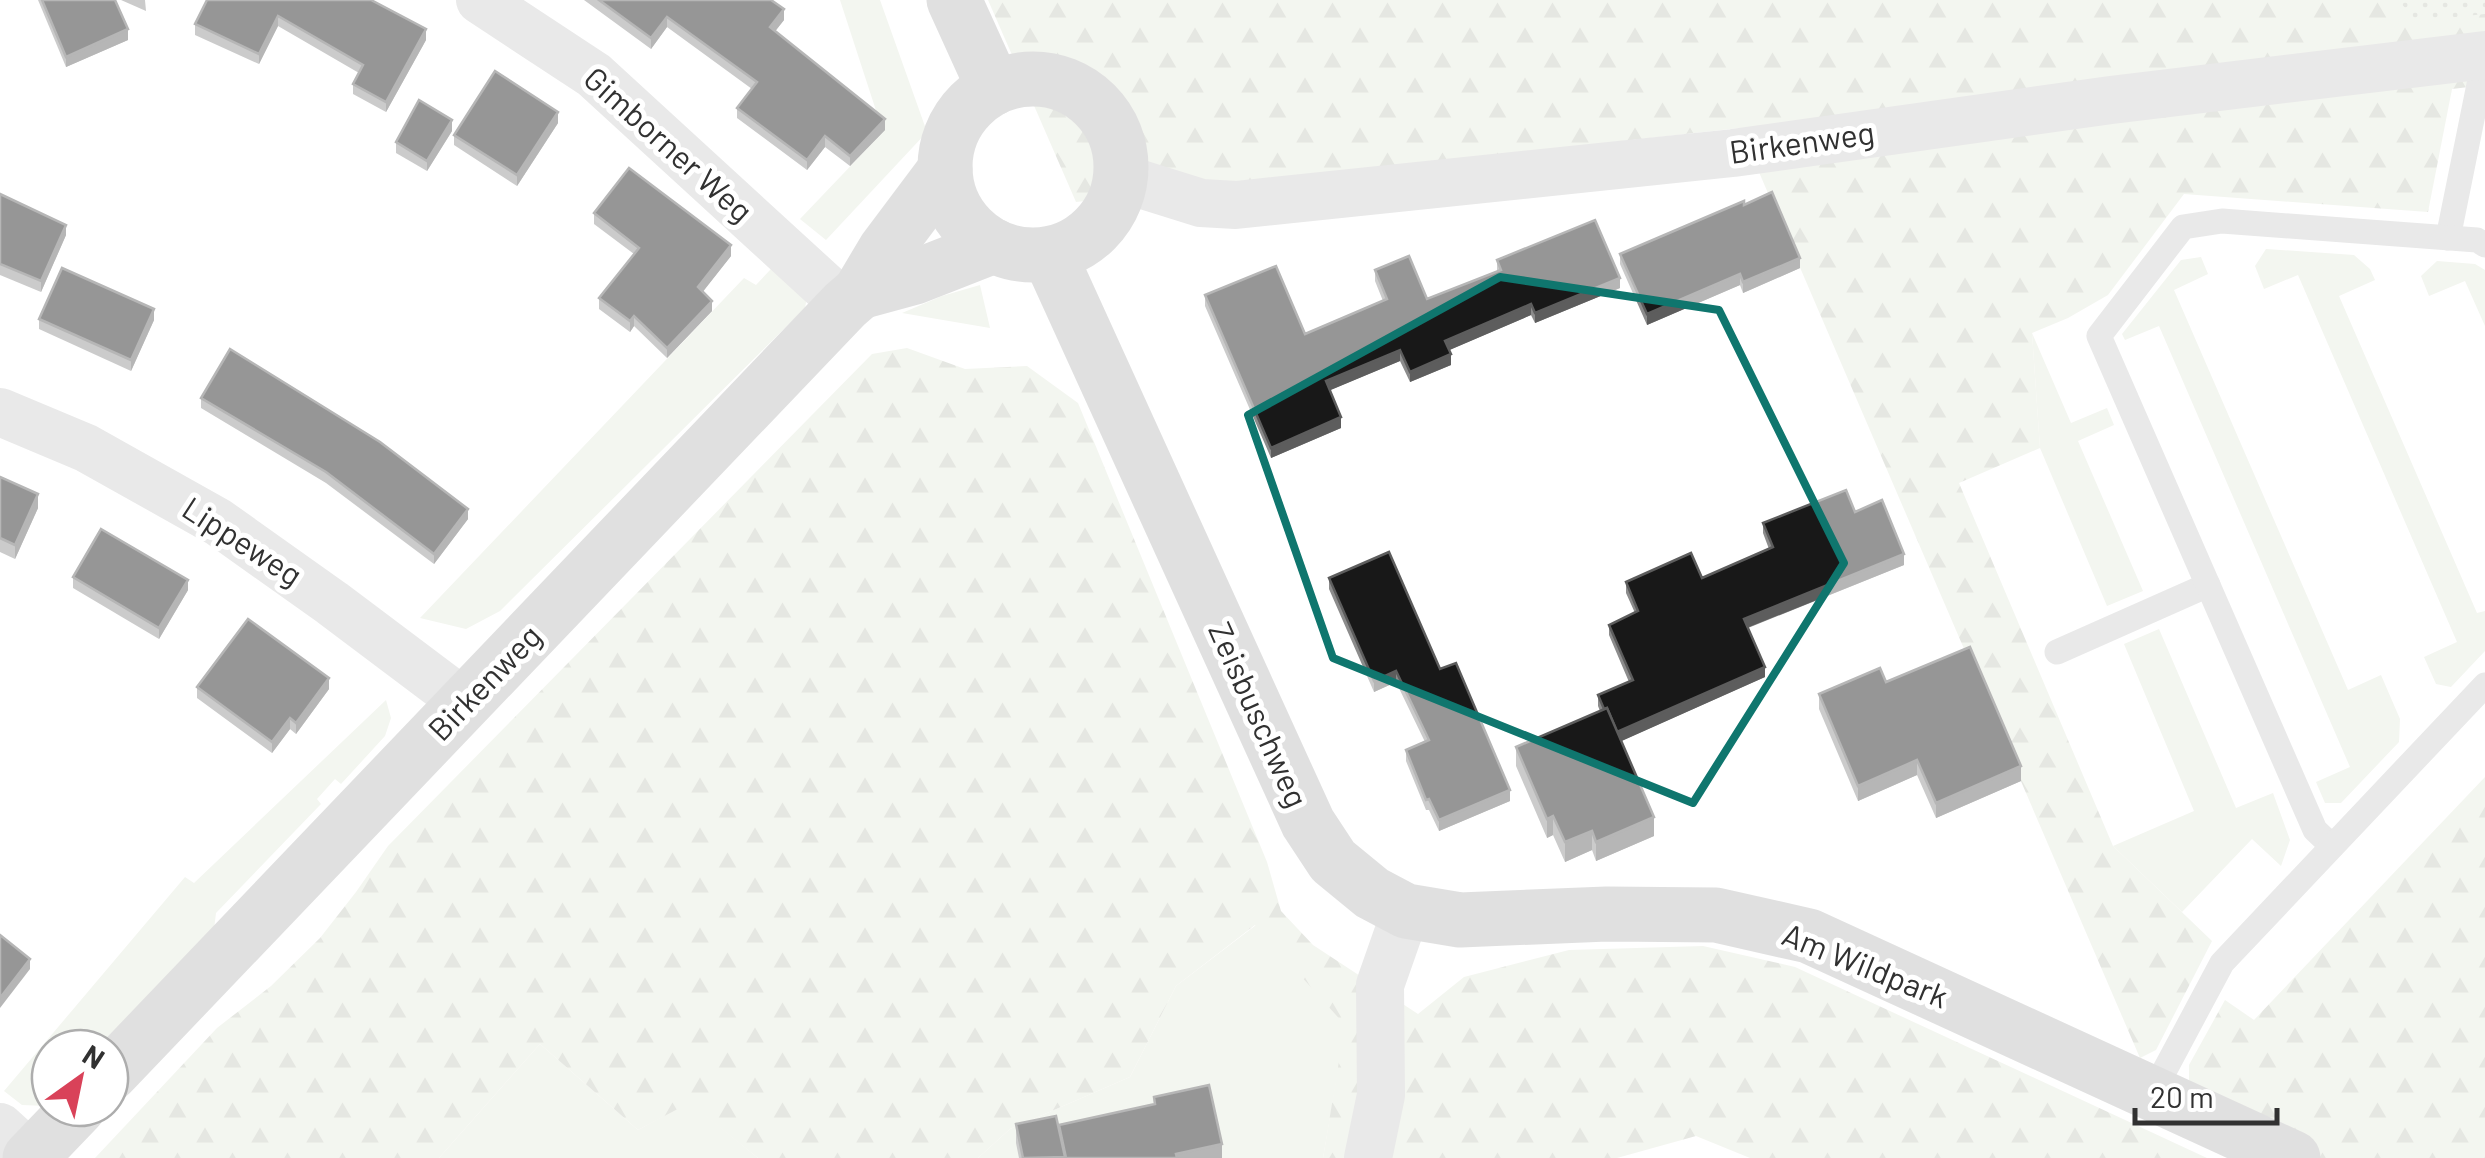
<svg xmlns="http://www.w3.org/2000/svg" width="2485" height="1158" viewBox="0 0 2485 1158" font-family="Barlow,sans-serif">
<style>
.green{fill:#e5eadd}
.forest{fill:url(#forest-firs)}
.garden{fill:url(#garden-dots)}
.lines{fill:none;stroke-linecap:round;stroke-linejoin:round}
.lane{stroke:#cecece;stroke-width:25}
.street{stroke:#cecece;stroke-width:48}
.secondary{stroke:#bbb;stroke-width:55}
.wall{fill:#8c8c8c}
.shaded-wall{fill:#5d5d5d}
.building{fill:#181818;stroke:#5d5d5d;stroke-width:2.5}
.marked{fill:none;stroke:#0f766e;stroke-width:8;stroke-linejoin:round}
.labels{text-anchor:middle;stroke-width:10;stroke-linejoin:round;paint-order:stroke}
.street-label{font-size:32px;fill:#313131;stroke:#fff}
</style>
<defs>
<pattern id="forest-firs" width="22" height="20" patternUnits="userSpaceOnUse" patternTransform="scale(2.5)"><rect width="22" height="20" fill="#e5eadd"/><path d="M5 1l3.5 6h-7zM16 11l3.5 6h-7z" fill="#c5c9be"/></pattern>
<pattern id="garden-dots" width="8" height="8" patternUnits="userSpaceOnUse" patternTransform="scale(2.5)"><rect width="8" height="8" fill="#e5eadd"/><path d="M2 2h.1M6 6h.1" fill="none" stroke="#c5c9be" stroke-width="1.8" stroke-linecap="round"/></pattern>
</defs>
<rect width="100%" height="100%" fill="#fff"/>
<g class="green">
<polygon points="840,0 880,0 927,132 826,240 800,219 883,132"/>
<polygon points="2266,249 2354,255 2370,269 2375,280 2339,296 2477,613 2485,611 2485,651 2451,687 2436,684 2424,657 2457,642 2298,275 2264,289 2255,266"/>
<polygon points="786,253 811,275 805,308 500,611 466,629 420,618 744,278 756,285"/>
<polygon points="2201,257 2208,274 2174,290 2348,690 2381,675 2400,719 2399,742 2341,803 2325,803 2316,782 2350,767 2159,326 2125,340 2122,334 2181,260"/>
<polygon points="2437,261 2475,264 2485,270 2485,326 2465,281 2429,296 2421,276"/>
<polygon points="980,285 990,328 902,313 942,296"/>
<polygon points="2032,333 2071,423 2107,408 2114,425 2078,441 2143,591 2107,606 2040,448"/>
<polygon points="2159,629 2236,808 2273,793 2290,840 2281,866 2252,839 2182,912 2113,846 2194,811 2124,644"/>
<polygon points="386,700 391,718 385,736 341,784 335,779 317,799 321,804 216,913 213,937 104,1048 50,1048 50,1103 47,1106 22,1105 4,1091 185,877 194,883"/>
<polygon points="1256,925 1346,1025 1323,1158 978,1158 1010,1129 1130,1077 1176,986"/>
<polygon points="540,1044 638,1130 689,1102 758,1158 439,1158"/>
</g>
<g class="forest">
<polygon points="988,0 2485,0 2485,85 2452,89 2428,212 2184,194 2108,295 2068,318 2032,333 2040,448 1959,483 2113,846 2212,941 2156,1050 2140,1058 1740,128 1076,202"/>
<polygon points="907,348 965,369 1027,366 1078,403 1267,862 1281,911 1313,945 1418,1014 1464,977 1569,950 1703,946 1795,967 2207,1158 1750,1158 1696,1136 1617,1158 1323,1158 1345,1025 1255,925 1176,986 1130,1077 1010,1129 978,1158 758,1158 689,1103 638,1130 540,1044 439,1158 95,1158 217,1028 271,986 320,938 356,892 388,846 872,354"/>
<polygon points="2485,777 2485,1158 2302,1158 2189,1081 2189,1065 2225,1000 2254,1020"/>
</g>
<polygon class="garden" points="2398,0 2485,0 2485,14 2417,21"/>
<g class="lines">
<g class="lane">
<polyline points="2448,238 2485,55"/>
<polyline points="2057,652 2208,585"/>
<polyline points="2332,846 2315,830 2099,336 2183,227 2222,221 2477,240 2485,245"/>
<polyline points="2152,1094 2222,963 2485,685"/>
</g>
<g class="street">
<polyline points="480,0 594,75 845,305"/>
<polyline points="1121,178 1201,203 1236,205 1733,153 2111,100 2485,55"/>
<polyline points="0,412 86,448 218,522 332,603 465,703"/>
<polyline points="0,1127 32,1156"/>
<polyline points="1368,1158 1381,1095 1380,985 1406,911"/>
</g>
<g class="secondary">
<polyline points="954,0 994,88"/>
<circle cx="1033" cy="167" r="88"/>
<polyline points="1049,254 1308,823 1333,861 1372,893 1406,911 1460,920 1607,914 1716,915 1809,936 2293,1158"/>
<polyline points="860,292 915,277 994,246"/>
<polyline points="110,1074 845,305 860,292 885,250 945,170"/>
<polyline points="30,1158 78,1108"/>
</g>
</g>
<g class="wall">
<polygon points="38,0 115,0 128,40 66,67"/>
<polygon points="121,0 145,0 146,11"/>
<polygon points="207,0 426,40 386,112 353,94 353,84 359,73 278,26 259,64 195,35 195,24"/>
<polygon points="584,0 771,0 784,20 775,31 885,130 850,166 825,147 807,170 737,118 737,108 752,89 667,27 651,49"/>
<polygon points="558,123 517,186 454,145 454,135"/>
<polygon points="452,131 427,171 396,153 396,142"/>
<polygon points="0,194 66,235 41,292 0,275"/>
<polygon points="1744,205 1800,268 1743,293 1740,285 1647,325 1620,264 1620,254"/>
<polygon points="594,213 731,256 702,292 712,311 667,358 634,326 630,332 599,309 599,298 634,254 594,224"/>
<polygon points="1497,260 1620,288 1535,323 1531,315 1449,350 1451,365 1410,382 1400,361 1330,390 1341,428 1271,458 1205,306 1205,295 1305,334 1383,301 1375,281 1375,270 1427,299 1497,271"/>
<polygon points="39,319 154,320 131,371 39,329"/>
<polygon points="201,398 468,519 434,564 326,483 201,408"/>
<polygon points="0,477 38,508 15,559 0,552"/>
<polygon points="1855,512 1904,565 1748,628 1765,677 1621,741 1654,836 1596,861 1592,850 1565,862 1553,835 1547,838 1516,766 1516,747 1600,711 1598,706 1598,695 1629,682 1609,635 1609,625 1635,613 1626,593 1626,582 1702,578 1769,549 1763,533 1763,523"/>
<polygon points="73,577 188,590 159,639 73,588"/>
<polygon points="1329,578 1440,669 1510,801 1439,831 1429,810 1426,810 1406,761 1406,750 1425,742 1396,682 1374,692 1329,589"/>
<polygon points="1886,682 2021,781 1936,818 1917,775 1858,801 1819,709 1819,694"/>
<polygon points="197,687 329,689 296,734 290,729 272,753 197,698"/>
<polygon points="1154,1097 1222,1158 1019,1158 1016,1143 1016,1124 1059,1127 1154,1104"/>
</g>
<g class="shaded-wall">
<polygon points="784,9 784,20 770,38 770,27"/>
<polygon points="278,16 278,26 259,64 259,54"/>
<polygon points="667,17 667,27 651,49 651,38"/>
<polygon points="128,29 128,40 66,67 66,57"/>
<polygon points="426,29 426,40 386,112 386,102"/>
<polygon points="558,112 558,123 517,186 517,175"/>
<polygon points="885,119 885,130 850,166 850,156"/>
<polygon points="452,120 452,131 427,171 427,161"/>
<polygon points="825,136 825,147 807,170 807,160"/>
<polygon points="66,225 66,235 41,292 41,281"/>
<polygon points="731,245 731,256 698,298 698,287"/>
<polygon points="1800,258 1800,268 1743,293 1743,282"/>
<polygon points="1740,274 1740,285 1647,325 1647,314"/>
<polygon points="1620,278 1620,288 1535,323 1535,313"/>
<polygon points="712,301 712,311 667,358 667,348"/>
<polygon points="1531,304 1531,315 1445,352 1445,341"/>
<polygon points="154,309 154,320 131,371 131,360"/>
<polygon points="634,316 634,326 630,332 630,321"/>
<polygon points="1400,350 1400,361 1326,392 1326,381"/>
<polygon points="1451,354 1451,365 1410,382 1410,372"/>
<polygon points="1341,417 1341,428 1271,458 1271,448"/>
<polygon points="38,494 38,508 15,559 15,545"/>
<polygon points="468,509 468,519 434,564 434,554"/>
<polygon points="1904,554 1904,565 1744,629 1744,619"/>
<polygon points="188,580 188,590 159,639 159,628"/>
<polygon points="1765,667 1765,677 1615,744 1615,733"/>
<polygon points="1396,671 1396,682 1374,692 1374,681"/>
<polygon points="329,678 329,689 296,734 296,723"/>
<polygon points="290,718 290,729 272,753 272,742"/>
<polygon points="1917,760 1917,775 1858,801 1858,786"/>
<polygon points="2021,766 2021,781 1936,818 1936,803"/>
<polygon points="1510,790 1510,801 1439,831 1439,820"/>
<polygon points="1553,816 1553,835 1547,838 1547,819"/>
<polygon points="1654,817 1654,836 1596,861 1596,842"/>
<polygon points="1592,831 1592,850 1565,862 1565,842"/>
<polygon points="30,959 30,969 0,1008 0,998"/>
<polygon points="1222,1144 1222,1158 1176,1158 1176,1154"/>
</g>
<g class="building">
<polygon points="42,0 115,0 128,29 66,57"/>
<polygon points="207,0 371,0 426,29 386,102 353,84 363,65 278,16 259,54 195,24"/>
<polygon points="599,0 771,0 784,9 770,27 885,119 850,156 825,136 807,160 737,108 757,82 667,17 651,38"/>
<polygon points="495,71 558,112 517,175 454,135"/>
<polygon points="419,100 452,120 427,161 396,142"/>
<polygon points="629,168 731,245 698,287 712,301 667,348 634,316 630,321 599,298 639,248 594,213"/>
<polygon points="1772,192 1800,258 1743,282 1740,274 1647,314 1620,254 1744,201 1744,205"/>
<polygon points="0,194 66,225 41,281 0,264"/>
<polygon points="1595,220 1620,278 1535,313 1531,304 1445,341 1451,354 1410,372 1400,350 1326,381 1341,417 1271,448 1205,295 1276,266 1305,334 1387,299 1375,270 1409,256 1427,299 1501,270 1497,260"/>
<polygon points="62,268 154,309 131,360 39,319"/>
<polygon points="230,349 380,442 468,509 434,554 326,472 201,398"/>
<polygon points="0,477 38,494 15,545 0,538"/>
<polygon points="1846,490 1855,512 1882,500 1904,554 1744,619 1765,667 1617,732 1607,708 1604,709 1598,695 1633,680 1609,625 1638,611 1626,582 1691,553 1702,578 1773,547 1763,523"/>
<polygon points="101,529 188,580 159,628 73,577"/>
<polygon points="1389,552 1440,669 1456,663 1510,790 1439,820 1429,799 1426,800 1406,750 1429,740 1396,671 1374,681 1329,578"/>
<polygon points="248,619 329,678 296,723 290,718 272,742 197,687"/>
<polygon points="1970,647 2021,766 1936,803 1917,760 1858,786 1819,694 1880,668 1886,682"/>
<polygon points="1607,708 1654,817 1596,842 1592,831 1565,842 1553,816 1547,819 1516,747"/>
<polygon points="0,935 30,959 0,998"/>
<polygon points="1209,1085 1222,1144 1176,1154 1177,1158 1066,1158 1059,1125 1155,1104 1154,1097"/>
<polygon points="1056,1116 1065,1157 1023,1158 1016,1124"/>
</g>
<path d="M0 0H2485V1158H0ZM1500 277 1719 310 1844 563 1693 803 1333 658 1248 415Z" fill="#fff" fill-opacity=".55" fill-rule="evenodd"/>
<path class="marked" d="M1500 277 1719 310 1844 563 1693 803 1333 658 1248 415Z"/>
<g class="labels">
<g class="street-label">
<text transform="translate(1802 143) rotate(-8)" y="11">Birkenweg</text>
<text transform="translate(668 145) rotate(42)" y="11">Gimborner Weg</text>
<text transform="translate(242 542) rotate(33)" y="11">Lippeweg</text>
<text transform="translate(485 683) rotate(-46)" y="11">Birkenweg</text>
<text transform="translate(1258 715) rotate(66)" y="11">Zeisbuschweg</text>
<text transform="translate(1865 966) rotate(22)" y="11">Am Wildpark</text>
</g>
</g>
<g transform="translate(80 1078) rotate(33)"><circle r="48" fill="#ffffff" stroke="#adadad" stroke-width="2.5"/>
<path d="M0-8L18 38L0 25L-18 38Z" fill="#d94259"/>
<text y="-15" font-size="28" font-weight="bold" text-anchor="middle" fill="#313131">N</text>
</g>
<path d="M2135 1108v15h142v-15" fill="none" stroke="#313131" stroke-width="5"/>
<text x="2150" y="1108" font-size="30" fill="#313131" stroke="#ffffff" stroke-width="8" paint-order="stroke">20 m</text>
</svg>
